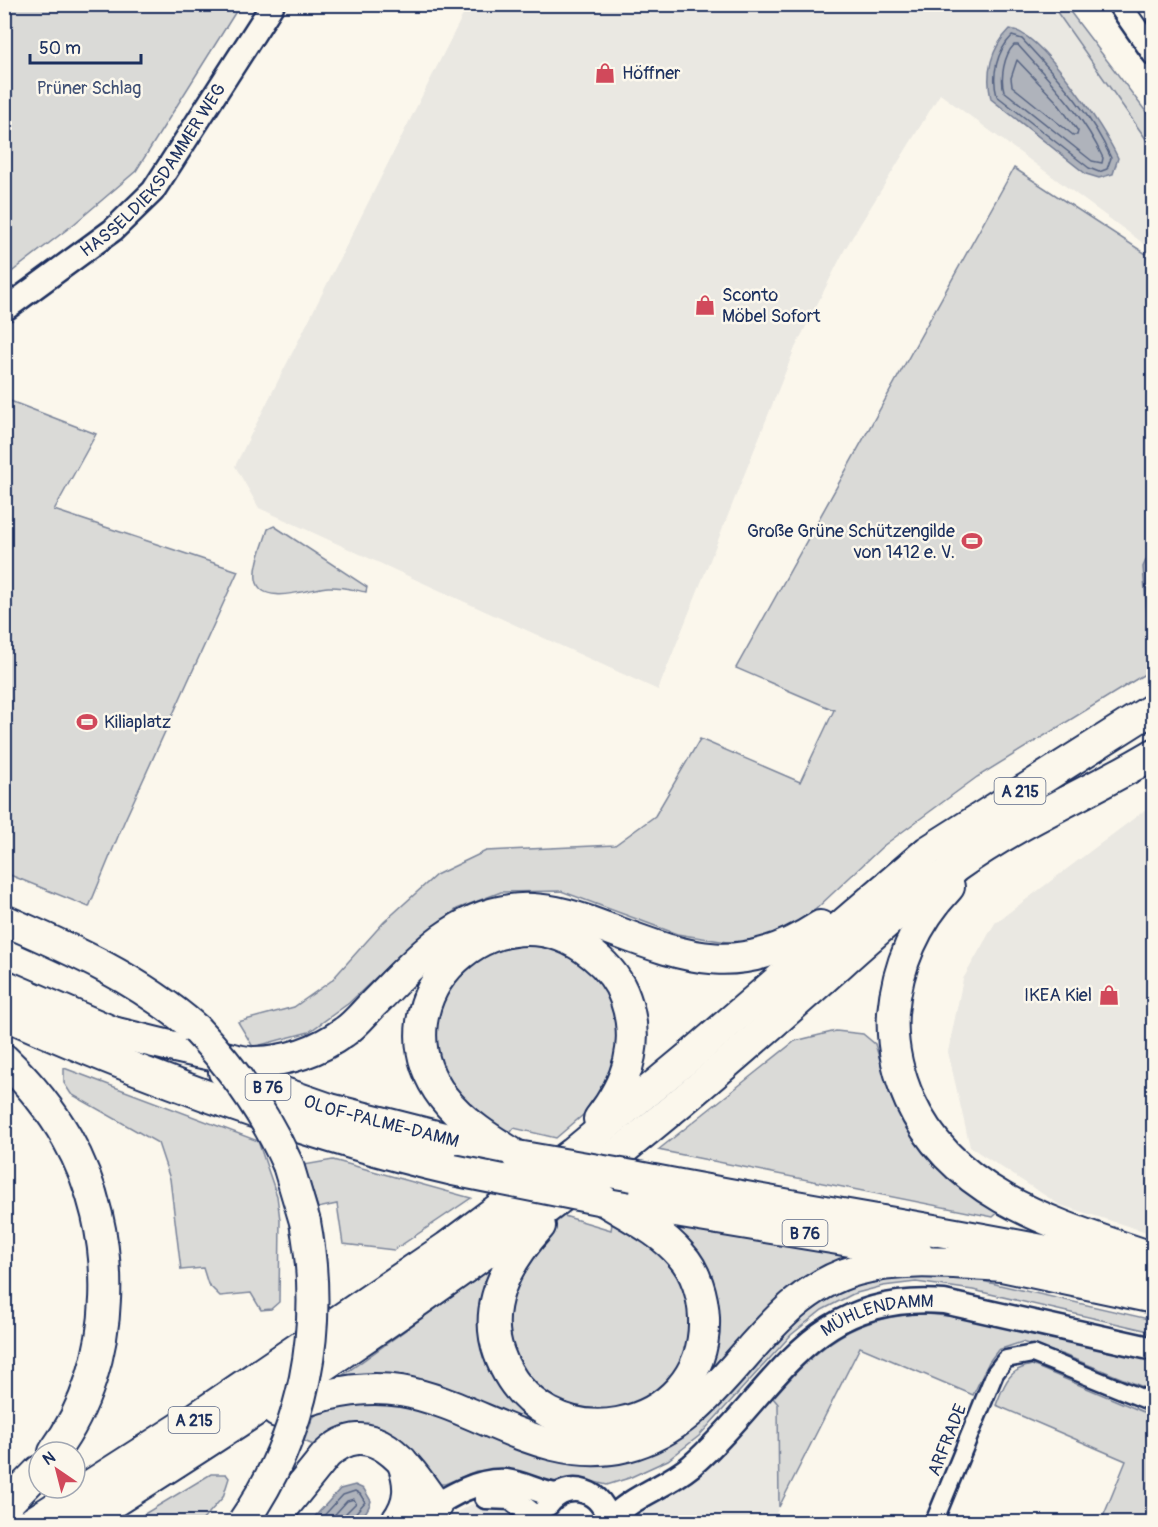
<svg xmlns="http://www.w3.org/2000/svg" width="1158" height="1527" viewBox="0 0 1158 1527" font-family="Pangolin,sans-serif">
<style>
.built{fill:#eae8e2}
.green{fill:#dadad7;stroke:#7a849a;stroke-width:1.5}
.water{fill:#afb3bb;stroke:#747e96;stroke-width:1.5}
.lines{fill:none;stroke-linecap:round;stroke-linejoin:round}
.shore{stroke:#566483;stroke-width:1.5}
.street-casing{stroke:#1b2f5e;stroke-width:21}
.secondary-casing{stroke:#1b2f5e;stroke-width:27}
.highway-casing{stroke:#1b2f5e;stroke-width:34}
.street{stroke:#fbf7ec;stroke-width:16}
.secondary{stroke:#fbf7ec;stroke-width:22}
.highway{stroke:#fbf7ec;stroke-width:30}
.highway-bridge-casing{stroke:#1b2f5e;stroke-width:34;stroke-linecap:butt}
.highway-bridge{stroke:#fbf7ec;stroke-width:30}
.labels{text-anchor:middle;stroke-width:5;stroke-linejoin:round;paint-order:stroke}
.shield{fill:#fbf7ec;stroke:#5e6b89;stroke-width:1.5}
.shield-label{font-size:16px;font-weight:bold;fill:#1b2f5e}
.poi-label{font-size:18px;fill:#1b2f5e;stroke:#fbf7ec;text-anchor:start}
.park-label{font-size:18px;fill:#415176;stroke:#fbf7ec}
.street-label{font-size:18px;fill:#1b2f5e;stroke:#fbf7ec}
</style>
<rect width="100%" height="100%" fill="#fbf7ec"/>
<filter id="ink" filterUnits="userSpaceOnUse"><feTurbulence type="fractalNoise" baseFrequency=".0167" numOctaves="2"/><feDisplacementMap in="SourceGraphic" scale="12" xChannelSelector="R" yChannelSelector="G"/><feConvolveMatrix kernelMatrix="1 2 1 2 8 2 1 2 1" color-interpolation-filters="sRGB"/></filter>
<g filter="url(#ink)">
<g class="built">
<polygon points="468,5 1052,5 1153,149 1153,238 1147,246 940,94 845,249 795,348 658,690 259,508 235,466"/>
<polygon points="1153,804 1153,1234 1060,1205 970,1147 948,1052 963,979 995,923"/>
<polygon points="773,1398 778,1404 779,1507 772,1522 617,1522 641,1501 678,1490 692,1481"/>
<polygon points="478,1501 502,1502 533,1522 438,1522"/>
</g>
<g class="green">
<polygon points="5,4 240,5 136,171 74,224 5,277"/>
<polygon points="1052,5 1065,5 1153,121 1153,149"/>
<polygon points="1014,168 1146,254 1153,244 1153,669 977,777 883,846 816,909 779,934 733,943 677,934 561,891 501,892 457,909 407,948 349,1003 309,1032 253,1047 238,1022 294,1007 331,981 384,922 436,875 486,851 615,845 655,816 700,739 800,782 834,710 736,668"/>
<polygon points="5,399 96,434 54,510 238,571 124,822 89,907 5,873"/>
<path d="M274 526 367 587 366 592C354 590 341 586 328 587 311 588 260 608 256 579 254 565 264 543 268 529Z"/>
<polygon points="508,939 585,956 619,1004 619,1066 590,1109 556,1138 514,1128 511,1132 477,1118 431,1061 443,983"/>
<polygon points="836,1031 863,1034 875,1044 892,1100 917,1144 944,1169 1002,1209 993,1217 658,1150 795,1041"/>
<polygon points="64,1068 258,1141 277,1196 280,1220 279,1302 271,1309 261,1310 251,1293 220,1296 208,1284 203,1268 181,1270 170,1179 158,1143 71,1094 64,1083"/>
<polygon points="333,1160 471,1198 394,1250 343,1244 337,1204 318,1208 304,1165"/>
<polygon points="564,1216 611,1230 612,1224 665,1250 693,1294 689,1357 650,1403 577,1416 521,1382 501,1303 554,1224"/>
<polygon points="656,1224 873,1256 701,1393 606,1443 339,1378 492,1268 497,1274 515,1394 637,1425 709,1334"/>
<path d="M893 1274 982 1281 1153 1320V1332L973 1290 916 1282 883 1286 853 1294 822 1310 791 1335 699 1436 668 1460 629 1478 607 1485 582 1479 546 1483 495 1470 476 1471 445 1484H438C425 1468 412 1447 395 1435 368 1417 336 1424 316 1446L304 1441 313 1418 323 1406 391 1401 600 1461 814 1300Z"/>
<path d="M927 1314 967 1318 1153 1361V1391L1064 1355 1022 1342 998 1350 989 1362 973 1395 860 1347 779 1507 778 1404 773 1398C818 1346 855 1314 927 1314Z"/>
<path d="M1032 1365 1153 1416V1522H1101L1126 1461 996 1405C1004 1385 1008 1369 1032 1365Z"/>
<polygon points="211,1474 226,1474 229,1478 223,1497 201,1522 131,1522"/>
</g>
<g class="water">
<path d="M1010 29C1041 32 1105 129 1118 158L1113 174 1099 178 1086 174 991 99C985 73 991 48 1010 29Z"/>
<polygon points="1153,544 1153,617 1147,615 1143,567"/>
<path d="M355 1485 364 1489 371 1501C368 1512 362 1517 353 1522H310L340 1489Z"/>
</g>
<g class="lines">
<g class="shore">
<path d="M1012 36 1022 39C1056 76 1091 112 1111 158L1107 169 1099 172 1089 168 997 96C991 75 997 51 1012 36Z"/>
<path d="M1014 45H1018C1049 80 1084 115 1103 158L1102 163 1092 161 1004 91C1000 78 1004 55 1014 45Z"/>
<polygon points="1017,60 1056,101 1078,131 1077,135 1073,135 1012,86 1011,78"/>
<polyline points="318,1522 343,1495 355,1491 360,1494 365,1502 352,1517 351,1522"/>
<polyline points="328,1522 347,1501 354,1499 356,1503 346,1513 343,1522"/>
</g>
<g class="street-casing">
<polyline id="street" points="934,1522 995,1373 1006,1359 1033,1354 1154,1403"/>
</g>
<g class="secondary-casing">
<g id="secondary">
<polyline points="1119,4 1154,54"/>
<polyline points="1148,4 1154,12"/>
<path id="s1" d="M4 310 113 230 153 191 273 4"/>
<polyline points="486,1497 511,1498 542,1522"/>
<path d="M548 1504C568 1478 605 1491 608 1522"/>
<path id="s2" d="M609 1521C632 1496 664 1488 691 1466 778 1390 808 1291 944 1302L1154 1349"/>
<path d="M407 1522C436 1506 471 1478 506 1481 524 1483 539 1493 557 1495"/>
</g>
</g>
<g class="highway-casing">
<g id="highway">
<path d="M949 887C916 922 897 966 893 1013 891 1043 898 1074 910 1101 954 1198 1061 1226 1154 1258"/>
<path d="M4 920C73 950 139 979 196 1029"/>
<polyline points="4,985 127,1038"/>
<path d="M4 1014C149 1078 299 1134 453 1170"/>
<path d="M109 1031C147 1040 185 1051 224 1057 234 1059 245 1063 255 1062 288 1061 318 1051 344 1032 355 1025 364 1013 373 1004 412 965 451 918 509 910 540 905 572 915 601 926 687 958 736 980 820 926"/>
<path d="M4 1059C29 1083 50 1108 67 1138 121 1232 119 1364 54 1452"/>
<path id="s3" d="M224 1072 330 1109 503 1153"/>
<path d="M517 1156C491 1140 462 1122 443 1097 369 998 499 877 593 955 607 966 619 980 625 998 641 1043 628 1082 599 1119"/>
<polyline points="288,1165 305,1222"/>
<path d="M633 1176C800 1209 969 1233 1136 1269"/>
<polyline points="615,1202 917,1252"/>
<path d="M540 1226C508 1261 482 1305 499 1353 540 1468 708 1436 704 1318 703 1296 696 1271 681 1255 661 1231 629 1216 603 1200"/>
<polyline points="988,1263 1154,1298"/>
<path d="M277 1412C316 1395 358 1384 401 1391 477 1404 546 1467 627 1446 726 1421 757 1297 857 1270 905 1257 958 1264 1007 1266"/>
<polyline points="4,1507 39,1471"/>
<polyline points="33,1522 197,1417 447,1247 573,1153 696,1051 928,851 1154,708"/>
<path d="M82 1522C256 1412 428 1300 592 1174 665 1118 736 1056 805 995 855 951 904 905 957 866 1019 821 1089 793 1154 754"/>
<path d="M272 1522 326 1455C373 1410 411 1470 436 1506"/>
<path d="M396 1522C411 1502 411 1484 402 1461"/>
</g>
</g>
<use href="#street" class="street"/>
<use href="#secondary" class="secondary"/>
<use href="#highway" class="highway"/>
<g class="highway-bridge-casing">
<g id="highway-bridge">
<path d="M196 1029C235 1070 265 1113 288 1165"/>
<polyline points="517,1156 633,1176"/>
<polyline points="453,1170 603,1200"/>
<path d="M243 1522C305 1433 325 1328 305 1222"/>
</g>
</g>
<use href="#highway-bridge" class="highway-bridge"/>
</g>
</g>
<defs>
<g id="shop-bare" transform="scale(1.62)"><path d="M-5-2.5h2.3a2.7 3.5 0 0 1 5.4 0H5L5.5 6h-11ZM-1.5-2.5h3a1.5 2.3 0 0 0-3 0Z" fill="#d1495b" stroke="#fbf7ec" stroke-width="2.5" paint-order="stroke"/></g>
<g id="stadium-bare" transform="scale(1.62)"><path d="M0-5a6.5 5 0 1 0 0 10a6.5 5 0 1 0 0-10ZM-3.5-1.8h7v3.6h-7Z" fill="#d1495b" stroke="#fbf7ec" stroke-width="2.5" paint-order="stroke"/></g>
</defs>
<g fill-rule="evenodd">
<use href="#shop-bare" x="605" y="73"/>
<use href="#shop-bare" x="705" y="305"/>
<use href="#stadium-bare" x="972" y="541"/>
<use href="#stadium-bare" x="87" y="722"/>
<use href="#shop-bare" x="1109" y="995"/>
</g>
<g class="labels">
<g class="shield">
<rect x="994.5" y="778" width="51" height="26" rx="4.5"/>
<rect x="245.5" y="1074" width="45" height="26" rx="4.5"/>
<rect x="782.5" y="1220" width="45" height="26" rx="4.5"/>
<rect x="168.5" y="1407" width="51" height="26" rx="4.5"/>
</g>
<g class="shield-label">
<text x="1020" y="797">A 215</text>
<text x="268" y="1093">B 76</text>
<text x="805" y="1239">B 76</text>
<text x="194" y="1426">A 215</text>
</g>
<g class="poi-label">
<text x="622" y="79">Höffner</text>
<text x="722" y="301">Sconto<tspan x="722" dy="21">Möbel Sofort</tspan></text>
<text x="955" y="537" text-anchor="end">Große Grüne Schützengilde<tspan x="955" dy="21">von 1412 e. V.</tspan></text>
<text x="104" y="728">Kiliaplatz</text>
<text x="1092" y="1001" text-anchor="end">IKEA Kiel</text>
</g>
<g class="park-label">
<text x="89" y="94">Prüner Schlag</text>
</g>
<g class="street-label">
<text dy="6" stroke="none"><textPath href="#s1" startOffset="207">HASSELDIEKSDAMMER WEG</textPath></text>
<text dy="6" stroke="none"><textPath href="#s3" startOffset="165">OLOF-PALME-DAMM</textPath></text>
<text dy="6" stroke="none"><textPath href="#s2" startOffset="346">MÜHLENDAMM</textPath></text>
<text transform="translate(947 1440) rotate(-68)" y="6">ARFRADE</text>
</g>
</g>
<rect width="1158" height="1527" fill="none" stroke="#fbf7ec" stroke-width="24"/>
<rect x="12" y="12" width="1134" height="1503" fill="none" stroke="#1b2f5e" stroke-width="2" filter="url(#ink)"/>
<g transform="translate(57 1470) rotate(325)"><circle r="28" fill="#fbf7ec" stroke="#a1a7b3" stroke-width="1.5"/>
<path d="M0-4.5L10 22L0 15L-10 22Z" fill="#d1495b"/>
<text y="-9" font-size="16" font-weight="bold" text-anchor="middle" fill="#1b2f5e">N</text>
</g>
<path d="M30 54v9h111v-9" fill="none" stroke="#1b2f5e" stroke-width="3"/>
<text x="39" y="54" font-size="18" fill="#1b2f5e" stroke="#fbf7ec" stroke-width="4.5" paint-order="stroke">50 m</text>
</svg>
